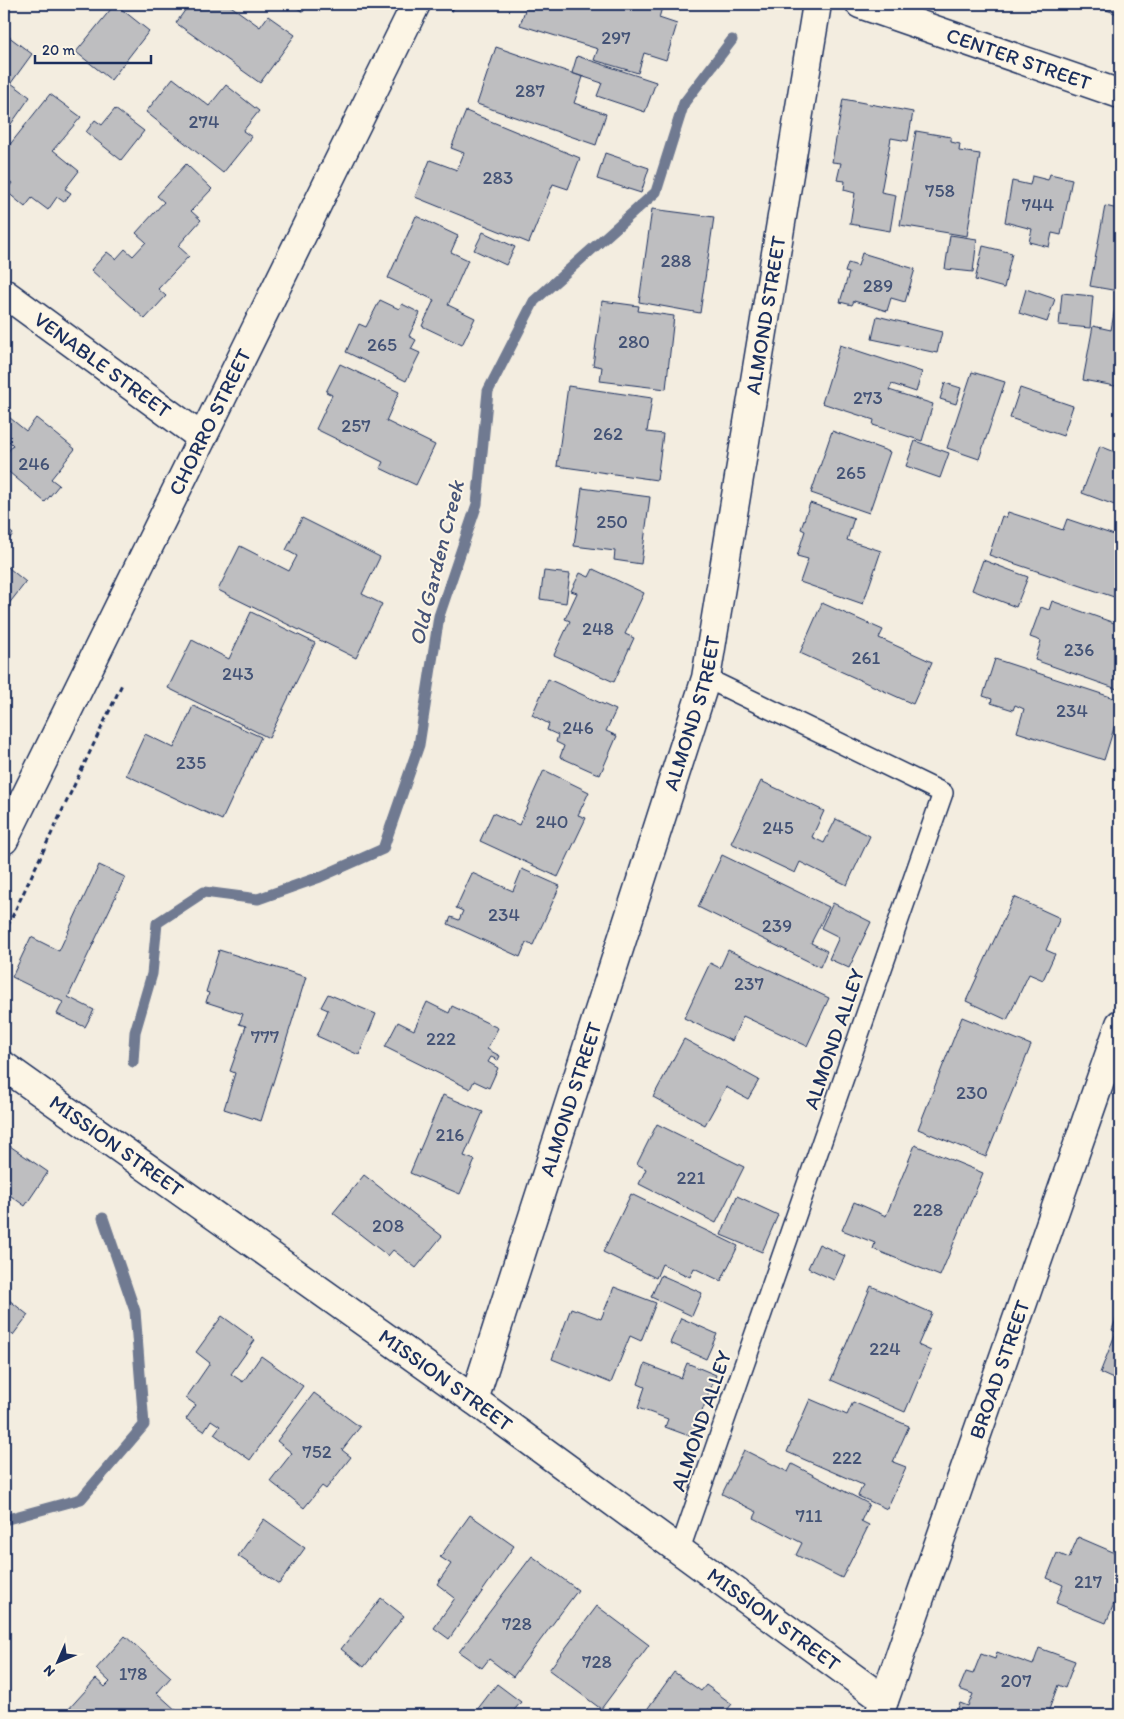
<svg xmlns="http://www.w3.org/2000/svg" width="1124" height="1719" viewBox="0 0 1124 1719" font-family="Itim,sans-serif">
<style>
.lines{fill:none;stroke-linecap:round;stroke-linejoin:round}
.stream{stroke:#707a91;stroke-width:11}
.building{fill:#bebec0;stroke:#1b2f5e}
.service-casing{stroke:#1b2f5e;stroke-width:22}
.minor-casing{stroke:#1b2f5e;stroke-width:31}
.tertiary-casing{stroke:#1b2f5e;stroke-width:31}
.path{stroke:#1b2f5e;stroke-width:3;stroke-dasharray:5 4;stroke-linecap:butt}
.service{stroke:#fcf5e5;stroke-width:19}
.minor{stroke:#fcf5e5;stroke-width:28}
.tertiary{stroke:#fcf5e5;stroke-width:28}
.labels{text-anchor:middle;stroke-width:4;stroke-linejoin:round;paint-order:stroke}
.number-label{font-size:19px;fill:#445376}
.street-label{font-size:21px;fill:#1b2f5e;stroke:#fcf5e5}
.water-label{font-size:22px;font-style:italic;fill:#465478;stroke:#fcf5e5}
</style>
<rect width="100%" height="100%" fill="#f3ede0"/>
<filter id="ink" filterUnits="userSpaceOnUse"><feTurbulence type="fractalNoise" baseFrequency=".02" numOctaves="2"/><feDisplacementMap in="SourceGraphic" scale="10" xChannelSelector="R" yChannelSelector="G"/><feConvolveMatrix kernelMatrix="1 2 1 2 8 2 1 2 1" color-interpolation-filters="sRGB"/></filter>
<g filter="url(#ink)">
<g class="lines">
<g class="stream">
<polyline points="133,1062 135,1032 152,974 157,923 204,892 258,899 320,877 383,849 419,745 439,616 477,504 488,391 534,301 656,192 684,103 732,40"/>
<polyline points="4,1520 81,1499 144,1425 135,1311 103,1218"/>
</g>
</g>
<g class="building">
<polygon points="115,4 149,31 111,80 76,52"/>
<polygon points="184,4 228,4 260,27 268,16 295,35 260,83 176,23 188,6"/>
<polygon points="291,4 308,4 303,12"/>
<polygon points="527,4 663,4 659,18 677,24 666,60 644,53 638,73 594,60 598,49 520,25"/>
<polygon points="1090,4 1120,4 1120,15"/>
<polygon points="4,33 32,54 11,83 30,97 9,127 4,123"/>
<polygon points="496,47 583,77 574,103 606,114 596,145 477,104"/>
<polygon points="577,56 656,82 645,112 597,96 602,83 572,73"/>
<polygon points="173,78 209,106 226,85 259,111 243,131 252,137 223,173 146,112"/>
<polygon points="50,94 81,117 53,150 79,171 65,189 71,193 64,202 57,197 48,210 32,198 25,207 6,191 12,183 4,176 4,152"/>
<polygon points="843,99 913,112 908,141 891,138 881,192 896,195 890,231 850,224 855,193 844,190 845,181 837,180 841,163 832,162"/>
<polygon points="115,109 144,131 121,160 86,132 95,120 102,125"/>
<polygon points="466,111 580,158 568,189 553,184 529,243 415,197 430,160 457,170 464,153 451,148"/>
<polygon points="916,131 951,137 951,142 960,144 959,151 980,154 967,236 900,225"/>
<polygon points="605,153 649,168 641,193 597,179"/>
<polygon points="186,164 212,189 191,211 201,220 178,246 189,256 158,289 166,296 145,319 91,270 107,252 116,259 125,249 133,256 146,242 136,233 164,202 157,196"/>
<polygon points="1050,174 1072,179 1061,235 1052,233 1049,247 1029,242 1032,229 1005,222 1012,181 1030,185 1032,176 1048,180"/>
<polygon points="1120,197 1120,387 1083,380 1093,326 1111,330 1118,291 1090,286 1105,206 1118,209"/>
<polygon points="652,209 714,217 700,313 639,302"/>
<polygon points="416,216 458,236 451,252 468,260 448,305 475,318 462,345 422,326 434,300 388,278"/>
<polygon points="483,232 515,247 506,265 474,250"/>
<polygon points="950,235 977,239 973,272 945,269"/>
<polygon points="983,246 1012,253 1004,288 975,280"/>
<polygon points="862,253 915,269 905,302 891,298 887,311 854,301 852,305 840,302 849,273 845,272 848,263 858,266"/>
<polygon points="1026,289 1055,299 1047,322 1019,313"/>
<polygon points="1062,293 1093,296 1090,328 1059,325"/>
<polygon points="380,300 399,309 402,304 420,313 409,336 416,340 411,349 420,353 406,381 346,352 359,324 366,327"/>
<polygon points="602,301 639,306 638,311 674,316 666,389 600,381 602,367 593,365"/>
<polygon points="877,316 942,332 937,353 872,339"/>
<polygon points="840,345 922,372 916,392 892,384 889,390 933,404 922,441 873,425 874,420 822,403"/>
<polygon points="340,364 399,392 386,421 435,445 416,485 380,468 383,462 316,429 332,395 326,392"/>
<polygon points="972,372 1005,382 979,459 947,448"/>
<polygon points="945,383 961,388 956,404 940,399"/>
<polygon points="568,386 652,398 647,432 663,434 657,480 557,466"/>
<polygon points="1020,388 1073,406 1063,436 1010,418"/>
<polygon points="4,413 26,431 36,418 75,449 51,479 59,485 45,502 4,468 4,457 13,445 9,441 4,447"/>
<polygon points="832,431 890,452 869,513 811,493"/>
<polygon points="915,441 949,453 940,478 906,466"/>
<polygon points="1100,446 1120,454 1120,507 1082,493"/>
<polygon points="582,488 650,497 641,564 614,560 615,551 574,546"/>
<polygon points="810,503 854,518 847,540 881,551 863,604 800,582 808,559 797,556 805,531 801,529"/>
<polygon points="1008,512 1063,530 1067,519 1120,537 1120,599 989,555 1002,516 1006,518"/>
<polygon points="302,518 380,557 362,594 382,604 356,658 218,590 240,546 289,571 297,556 286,550"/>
<polygon points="4,526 13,534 4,546"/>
<polygon points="983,560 1028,577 1016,607 972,590"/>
<polygon points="4,564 26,582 4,610"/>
<polygon points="593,569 644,593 625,634 634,638 614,682 554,655 570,621 565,619 577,593 571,591 580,573 589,577"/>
<polygon points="544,571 570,574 566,603 540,599"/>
<polygon points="1052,601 1120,625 1120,690 1035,660 1041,641 1030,637 1041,607 1049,610"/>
<polygon points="822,603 883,630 879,638 932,662 913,704 800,653"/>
<polygon points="251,612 315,643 269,738 168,688 192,640 229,659"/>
<polygon points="995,659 1120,700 1120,709 1104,760 1017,732 1024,709 1015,705 1013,710 991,703 992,699 983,696"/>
<polygon points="548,679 616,710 606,731 617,736 600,775 560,757 564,746 556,742 558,735 547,730 549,724 532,715"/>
<polygon points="193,706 261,737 222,820 126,775 145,734 174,748"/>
<polygon points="544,770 589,792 578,815 586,818 558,877 480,841 493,813 519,825"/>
<polygon points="761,781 824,811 812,837 824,843 836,819 870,836 847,885 800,862 795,873 731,843"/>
<polygon points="722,855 829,907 811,943 827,951 820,967 698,907"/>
<polygon points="99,865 125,877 68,997 94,1010 85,1027 57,1014 63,1002 12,977 31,937 59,951"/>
<polygon points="522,869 560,886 533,945 526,943 520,957 448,924 451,917 459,920 463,911 456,908 472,873 513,891"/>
<polygon points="1014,897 1060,918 1046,950 1055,954 1043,980 1029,974 1007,1020 966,1001"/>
<polygon points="833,903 871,922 849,968 829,959 839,937 821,928"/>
<polygon points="219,950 306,977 261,1121 224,1109 235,1073 230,1071 246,1026 239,1024 243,1014 206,1002 209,993 206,992"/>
<polygon points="728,950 829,998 807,1046 743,1016 732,1041 684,1018 710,963 720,968"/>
<polygon points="328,994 376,1014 359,1055 317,1036 328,1010 321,1007"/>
<polygon points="427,1002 449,1013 452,1006 498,1028 487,1049 500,1056 498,1060 491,1057 488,1062 498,1068 489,1088 474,1081 470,1089 385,1047 398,1022 414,1030"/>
<polygon points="962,1017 1031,1045 986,1157 918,1129"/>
<polygon points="684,1039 759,1080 748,1099 726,1087 705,1125 653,1097"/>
<polygon points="443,1095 483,1112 464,1156 475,1160 460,1194 410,1173"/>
<polygon points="657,1124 744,1167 716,1223 639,1184 646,1169 637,1164"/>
<polygon points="4,1142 48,1172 25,1206 4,1191"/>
<polygon points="915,1145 983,1173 940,1276 873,1249 875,1243 842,1230 854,1202 886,1216"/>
<polygon points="364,1175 442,1236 416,1268 393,1250 388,1256 333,1213"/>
<polygon points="631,1194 738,1246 721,1281 694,1268 690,1277 662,1264 656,1278 603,1252"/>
<polygon points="737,1196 778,1215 762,1252 721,1235"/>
<polygon points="819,1244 845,1256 834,1280 808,1268"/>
<polygon points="661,1275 702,1293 692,1316 651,1297"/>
<polygon points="871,1286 932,1313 918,1345 931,1351 905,1412 831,1380"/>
<polygon points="614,1287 656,1303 641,1341 630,1336 611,1383 552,1359 571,1308 601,1319"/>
<polygon points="4,1296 28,1315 13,1335 4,1328"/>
<polygon points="1120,1308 1120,1382 1100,1373 1116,1332 1112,1330"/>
<polygon points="222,1316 255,1340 231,1374 243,1382 261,1356 303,1386 250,1460 214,1434 220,1426 211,1420 204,1431 186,1419 196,1405 186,1398 210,1363 196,1352"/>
<polygon points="681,1318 717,1334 706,1359 670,1343"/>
<polygon points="687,1363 716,1375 692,1437 665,1427 668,1419 638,1408 645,1387 638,1384 645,1364 681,1378"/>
<polygon points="314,1393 360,1427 342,1450 351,1457 326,1489 322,1486 304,1508 270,1481 292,1453 277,1441"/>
<polygon points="810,1399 847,1415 853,1402 909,1426 893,1462 906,1467 887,1509 858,1496 863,1485 787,1452"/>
<polygon points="744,1450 788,1472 792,1464 869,1504 861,1521 869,1525 842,1578 796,1555 802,1543 754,1518 757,1512 722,1494"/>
<polygon points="470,1515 514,1546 449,1639 434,1628 455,1598 437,1584 451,1564 440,1557"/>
<polygon points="264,1519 305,1548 279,1584 238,1556"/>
<polygon points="1078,1537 1120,1555 1120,1589 1106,1623 1056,1603 1063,1585 1047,1578 1057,1553 1069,1558"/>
<polygon points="532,1556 578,1590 513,1677 489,1659 482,1668 459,1652"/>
<polygon points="381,1598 404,1616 364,1667 341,1649"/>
<polygon points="597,1606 649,1645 601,1709 549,1670"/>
<polygon points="125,1636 171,1677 157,1693 178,1712 175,1715 69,1715 66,1712 96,1679 105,1687 110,1682 96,1669"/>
<polygon points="1039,1648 1075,1661 1065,1688 1058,1685 1047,1715 970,1715 957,1711 960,1703 968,1706 973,1694 959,1689 966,1672 973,1674 981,1654 995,1659 997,1652 1033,1665"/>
<polygon points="674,1672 701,1691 706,1685 732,1704 723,1715 643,1715"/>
<polygon points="497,1684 521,1702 510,1715 473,1715"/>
</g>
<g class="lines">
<g class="service-casing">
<polyline id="service" points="680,1549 943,793 706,678"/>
</g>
<g class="minor-casing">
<g id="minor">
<path id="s1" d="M860 4 1120 94"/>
<path id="s2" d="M4 293 201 437"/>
<path id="s3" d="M4 1066 474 1400 884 1700"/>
<path id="s4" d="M474 1400 706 678 817 4"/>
<path id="s5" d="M879 1715 1120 1024"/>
</g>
</g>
<g class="tertiary-casing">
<g id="tertiary">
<path id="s6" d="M4 840 416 4"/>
</g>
</g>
<g class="path">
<polyline points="451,11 455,4"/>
<polyline points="4,934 123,682"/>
</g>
<use href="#service" class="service"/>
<use href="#minor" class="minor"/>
<use href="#tertiary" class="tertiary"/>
</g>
</g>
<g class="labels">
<g class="number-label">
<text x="616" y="44">297</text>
<text x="530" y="97">287</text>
<text x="204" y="128">274</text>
<text x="498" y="184">283</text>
<text x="940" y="197">758</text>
<text x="1038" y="211">744</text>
<text x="676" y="267">288</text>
<text x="878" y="292">289</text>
<text x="634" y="348">280</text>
<text x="382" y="351">265</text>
<text x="868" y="404">273</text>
<text x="356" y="432">257</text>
<text x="608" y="440">262</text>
<text x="34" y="470">246</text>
<text x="851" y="479">265</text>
<text x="612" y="528">250</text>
<text x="598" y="635">248</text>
<text x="1079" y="656">236</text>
<text x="866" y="664">261</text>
<text x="238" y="680">243</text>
<text x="1072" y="717">234</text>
<text x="578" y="734">246</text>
<text x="191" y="769">235</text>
<text x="552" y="828">240</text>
<text x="778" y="834">245</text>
<text x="504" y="921">234</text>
<text x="777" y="932">239</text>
<text x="749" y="990">237</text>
<text x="265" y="1043">777</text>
<text x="441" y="1045">222</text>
<text x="972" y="1099">230</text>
<text x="450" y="1141">216</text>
<text x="691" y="1184">221</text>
<text x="928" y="1216">228</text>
<text x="388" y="1232">208</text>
<text x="885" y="1355">224</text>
<text x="317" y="1458">752</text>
<text x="847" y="1464">222</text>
<text x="809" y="1522">711</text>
<text x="1088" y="1588">217</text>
<text x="517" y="1630">728</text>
<text x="597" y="1668">728</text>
<text x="133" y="1680">178</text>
<text x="1016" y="1687">207</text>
</g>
<g class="street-label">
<text dy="7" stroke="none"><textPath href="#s1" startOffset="168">CENTER STREET</textPath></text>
<text dy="7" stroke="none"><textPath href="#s4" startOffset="1126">ALMOND STREET</textPath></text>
<text dy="7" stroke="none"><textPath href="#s2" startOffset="122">VENABLE STREET</textPath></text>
<text dy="7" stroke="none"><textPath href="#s6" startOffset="466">CHORRO STREET</textPath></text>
<text dy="7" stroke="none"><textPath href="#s4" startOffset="721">ALMOND STREET</textPath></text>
<text transform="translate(834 1039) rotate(-71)" y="7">ALMOND ALLEY</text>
<text dy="7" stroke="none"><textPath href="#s4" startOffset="316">ALMOND STREET</textPath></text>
<text dy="7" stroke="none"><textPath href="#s3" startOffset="138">MISSION STREET</textPath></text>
<text dy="7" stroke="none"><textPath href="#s5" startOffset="366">BROAD STREET</textPath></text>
<text dy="7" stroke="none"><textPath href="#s3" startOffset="542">MISSION STREET</textPath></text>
<text transform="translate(701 1421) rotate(-71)" y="7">ALMOND ALLEY</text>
<text dy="7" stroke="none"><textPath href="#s3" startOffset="948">MISSION STREET</textPath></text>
</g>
<g class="water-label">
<text transform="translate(436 563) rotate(-76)" y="8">Old Garden Creek</text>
</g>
</g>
<rect width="1124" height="1719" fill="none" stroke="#fcf5e5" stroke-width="20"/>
<rect x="10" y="10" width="1104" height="1699" fill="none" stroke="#1b2f5e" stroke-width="2" filter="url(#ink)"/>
<g transform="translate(58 1662) rotate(225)" stroke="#fcf5e5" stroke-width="4" paint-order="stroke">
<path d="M0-4L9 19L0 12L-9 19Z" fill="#1b2f5e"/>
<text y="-8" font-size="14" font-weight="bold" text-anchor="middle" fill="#1b2f5e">N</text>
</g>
<path d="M35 55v8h116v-8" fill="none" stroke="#1b2f5e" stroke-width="2.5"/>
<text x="42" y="55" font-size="15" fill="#1b2f5e" stroke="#fcf5e5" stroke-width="4" paint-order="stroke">20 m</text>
</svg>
